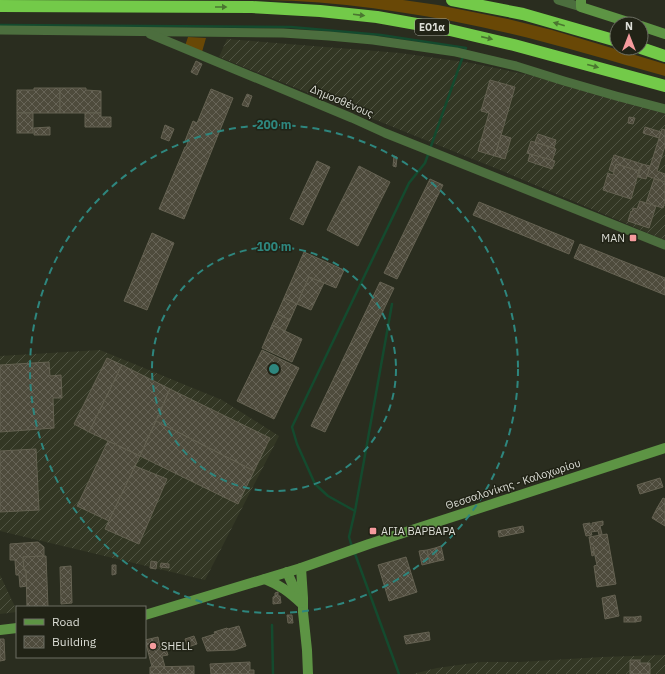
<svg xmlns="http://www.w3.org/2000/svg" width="665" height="674" viewBox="0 0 665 674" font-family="'IBM Plex Sans',sans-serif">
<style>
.industrial{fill:url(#industrial-furrows)}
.grass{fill:#694806}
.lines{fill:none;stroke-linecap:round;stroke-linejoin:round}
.stream{stroke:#144a2e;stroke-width:2.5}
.building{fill:url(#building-cross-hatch);stroke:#656252}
.street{stroke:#4c6e3e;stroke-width:9}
.secondary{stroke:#5d9444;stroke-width:10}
.highway{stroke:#73ca49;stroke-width:12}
.oneway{fill:#4a7630}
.ring{fill:none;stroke:#2e867e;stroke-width:2;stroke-dasharray:7 5}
.poi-dot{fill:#f59b9d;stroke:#212316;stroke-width:1.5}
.labels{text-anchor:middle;stroke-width:3;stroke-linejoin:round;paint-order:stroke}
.shield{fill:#212316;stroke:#a4a69c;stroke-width:1}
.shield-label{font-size:10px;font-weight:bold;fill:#dcded6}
.street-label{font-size:11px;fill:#dcded6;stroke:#212316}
.poi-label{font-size:11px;fill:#dcded6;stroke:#212316;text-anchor:start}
.centre{fill:#2e867e;stroke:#212316;stroke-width:2}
.ring-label{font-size:12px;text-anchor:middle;font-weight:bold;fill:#2e867e;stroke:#212316;stroke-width:3;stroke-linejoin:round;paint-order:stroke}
</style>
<defs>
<pattern id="industrial-furrows" width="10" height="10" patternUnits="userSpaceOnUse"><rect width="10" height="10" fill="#333724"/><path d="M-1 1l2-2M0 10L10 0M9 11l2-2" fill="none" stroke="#505443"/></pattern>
<pattern id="building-cross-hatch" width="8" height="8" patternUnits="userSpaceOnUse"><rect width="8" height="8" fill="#4e4b3c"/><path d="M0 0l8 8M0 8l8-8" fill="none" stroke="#676457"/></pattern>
</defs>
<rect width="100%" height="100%" fill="#2a2d1f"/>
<g class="industrial">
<polygon points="227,39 400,53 471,63 529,75 665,113 665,240 500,170 219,57"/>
<polygon points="100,350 222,400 279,436 205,580 0,531 0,356"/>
<polygon points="0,575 17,611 17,612 0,614"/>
<polygon points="665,655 665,674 413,674 437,668 481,662 520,662 602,657"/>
</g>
<g class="grass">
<path d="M265 0H403L438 5 508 19 552 30 665 64V76C604 59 543 40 481 27 410 12 337 1 265 0Z"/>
<polygon points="188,37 206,38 202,52 185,46"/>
</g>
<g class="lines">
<g class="stream">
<polyline points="0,25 291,27 381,35 466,48 464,52"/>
<polyline points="355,511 392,304"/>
<polyline points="352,547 349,537 355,511 328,496 315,484 297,444 292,427 409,183 425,163 463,56"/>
<polyline points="354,551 399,674"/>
<polyline points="272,625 273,674"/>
</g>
</g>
<g class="building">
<polygon points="196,61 202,64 197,75 191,72"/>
<polygon points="490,80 515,87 495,156 478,151 489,113 481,111"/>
<polygon points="34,88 60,88 60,113 17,113 17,90 34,90"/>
<polygon points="60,88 86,88 86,90 101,91 101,113 60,113"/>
<polygon points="211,89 233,98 184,219 159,209 185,147 186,147 188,142 185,141 193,121 197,123"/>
<polygon points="247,94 252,96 248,107 242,105"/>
<rect x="17" y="113" width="16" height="20"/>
<polygon points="85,113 101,113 101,117 111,117 111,127 85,127"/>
<polygon points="629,117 635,118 633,124 628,123"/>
<polygon points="165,125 174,129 169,141 161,138"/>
<polygon points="50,127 50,135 34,135 34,128"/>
<polygon points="645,127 661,132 659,138 643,133"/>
<polygon points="662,129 665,130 665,146 657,171 665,174 665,182 647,176"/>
<polygon points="538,134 556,140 554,148 535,142"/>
<polygon points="501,135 511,138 505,159 495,156"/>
<polygon points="531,141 556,149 552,161 527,153"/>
<polygon points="530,154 555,161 552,169 528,161"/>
<polygon points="614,155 642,164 639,171 616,164 613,172 609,170"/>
<polygon points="394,156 397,157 396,167 393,166"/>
<polygon points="317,161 330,167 303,225 290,219"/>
<polygon points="616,164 639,171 631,199 603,190 608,173 613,175"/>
<polygon points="642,164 650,166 646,179 638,177"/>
<polygon points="359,166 390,182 358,246 327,230"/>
<polygon points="430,179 443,185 397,279 384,273"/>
<polygon points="654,179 665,182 665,201 663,208 646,203"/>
<polygon points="640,201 656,206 649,228 628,221 631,211 632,212 633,208 637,209"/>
<polygon points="479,202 574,241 569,254 473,215"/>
<polygon points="152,233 174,243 147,310 124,301"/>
<polygon points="580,244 665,278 665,295 574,258"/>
<polygon points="304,252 344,270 336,288 309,277 297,304 284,298"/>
<polygon points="309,277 324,283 311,310 297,304"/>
<polygon points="380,282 394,288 325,432 311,426"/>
<polygon points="284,298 297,304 290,320 277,314"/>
<polygon points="277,314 290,320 285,331 272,325"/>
<polygon points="272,325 302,339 292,362 262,348"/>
<polygon points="262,350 299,368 274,419 237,401"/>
<polygon points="107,358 122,365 89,432 74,424"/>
<polygon points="49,362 50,376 61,375 62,398 53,398 54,428 0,432 0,365"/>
<polygon points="122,365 170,389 140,456 89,432"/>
<polygon points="170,389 270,438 254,471 156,421"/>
<polygon points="156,421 254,471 238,504 140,456"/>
<polygon points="108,441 140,456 109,521 77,506"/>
<polygon points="36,449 39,510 0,512 0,451"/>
<polygon points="135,466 167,479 139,544 105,529"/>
<polygon points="660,478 663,487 640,494 637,485"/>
<polygon points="663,498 665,499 665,513 657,508"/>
<polygon points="657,508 665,513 665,526 652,518"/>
<polygon points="603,521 603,525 600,526 602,534 599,535 598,531 591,532 592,535 586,536 583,524 590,523 590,526 592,526 592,523"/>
<polygon points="523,526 524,532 499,537 498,531"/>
<polygon points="607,534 616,584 597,587 594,566 597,565 593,547 594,555 592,556 589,537"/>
<polygon points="38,542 44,547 44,556 23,557 24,570 26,570 27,586 20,587 19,575 16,575 15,560 10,560 10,544"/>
<polygon points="441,546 444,560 438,561 435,548"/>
<polygon points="435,548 438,561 430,563 427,550"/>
<polygon points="427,550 430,563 422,565 419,551"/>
<polygon points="46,556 48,607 27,607 26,570 24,570 23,557"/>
<polygon points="406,557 417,592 389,601 378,565"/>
<polygon points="151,561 157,562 156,569 150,568"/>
<polygon points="161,563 169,564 169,568 160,567"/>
<polygon points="112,565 116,565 116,574 112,575"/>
<polygon points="71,566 72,603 61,604 60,567"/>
<polygon points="278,592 278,596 280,596 281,603 273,604 273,597 275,596 275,593"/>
<polygon points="615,595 619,616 605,619 602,598"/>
<polygon points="287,615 292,615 293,623 288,623"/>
<polygon points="641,616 641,621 635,622 635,617"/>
<rect x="624" y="617" width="11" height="5"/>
<polygon points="239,626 246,646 235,650 207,651 202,638 215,634 214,632 227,628 228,629"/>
<polygon points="429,632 430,640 406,644 404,636"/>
<polygon points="194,636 197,644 188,647 185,639"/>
<polygon points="158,637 160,647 165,646 168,655 162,656 165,667 152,667 145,640"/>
<polygon points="0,639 4,639 5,660 0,661"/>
<polygon points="630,660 640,660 640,663 650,663 650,674 630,674"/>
<polygon points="250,662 250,670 254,670 254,674 211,674 210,664"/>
<polygon points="194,666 194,674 150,674 150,667"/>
</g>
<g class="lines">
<g class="street">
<polyline points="558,0 581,7"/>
<polyline points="0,30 283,33 329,36 373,40 456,52 516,66 564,81 616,96 665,109"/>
<polyline points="150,34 352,118 385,133 665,245"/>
</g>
<g class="secondary">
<polyline points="581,0 581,7 634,24"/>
<polyline points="641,26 665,34"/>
<polyline points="301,568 303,598 303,612 307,650 308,674"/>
<polyline points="287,572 298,597"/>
<path d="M265 579C280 585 289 592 301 603"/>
<polyline points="145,615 301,568 369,544 665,448"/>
<polyline points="0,630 17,628"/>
</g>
<g class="highway">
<polyline points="452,0 523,14 617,41"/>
<polyline points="0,6 252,7 320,11 377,17 450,30 514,45 665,86"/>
<polyline points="641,48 665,56"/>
</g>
</g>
<defs><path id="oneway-solid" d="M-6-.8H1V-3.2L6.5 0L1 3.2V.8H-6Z"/></defs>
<g class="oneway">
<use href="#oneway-solid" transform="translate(221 7)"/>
<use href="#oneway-solid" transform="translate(359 15) rotate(7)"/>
<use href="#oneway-solid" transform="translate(559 24) rotate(-164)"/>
<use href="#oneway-solid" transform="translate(487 38) rotate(13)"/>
<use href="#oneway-solid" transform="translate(593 66) rotate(15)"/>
</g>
<g class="ring">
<circle cx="274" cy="369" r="122"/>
<circle cx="274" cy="369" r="244"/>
</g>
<g class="poi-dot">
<rect x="629" y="234" width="8" height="8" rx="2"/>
<rect x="369" y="527" width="8" height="8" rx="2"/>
<circle cx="153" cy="646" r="4"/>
</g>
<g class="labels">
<rect class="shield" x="415" y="19" width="34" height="16" rx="3"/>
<g class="shield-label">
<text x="432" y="31">ΕΟ1α</text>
</g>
<g class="street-label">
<text transform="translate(342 101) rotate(23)" y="4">Δημοσθένους</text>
<text transform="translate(513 484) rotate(-18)" y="4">Θεσσαλονίκης - Καλοχωρίου</text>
</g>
<g class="poi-label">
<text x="625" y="242" text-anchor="end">ΜΑΝ</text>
<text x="381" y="535">ΑΓΙΑ ΒΑΡΒΑΡΑ</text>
<text x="161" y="650">SHELL</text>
</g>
</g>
<circle cx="274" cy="369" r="6" class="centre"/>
<g class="ring-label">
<text x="274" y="129">200 m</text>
<text x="274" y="251">100 m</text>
</g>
<rect x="16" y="606" width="130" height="52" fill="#212316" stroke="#6c6e63"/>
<rect x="24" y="619" width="20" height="6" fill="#5d9444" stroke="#6c6e63"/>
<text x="52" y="626" font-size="12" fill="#dcded6">Road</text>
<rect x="24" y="636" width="20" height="12" fill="url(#building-cross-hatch)" stroke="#6c6e63"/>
<text x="52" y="646" font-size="12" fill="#dcded6">Building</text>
<g transform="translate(629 36)"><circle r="19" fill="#212316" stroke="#6c6e63"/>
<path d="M0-3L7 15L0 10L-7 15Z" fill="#f59b9d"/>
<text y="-6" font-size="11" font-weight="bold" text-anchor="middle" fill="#dcded6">N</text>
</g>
</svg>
